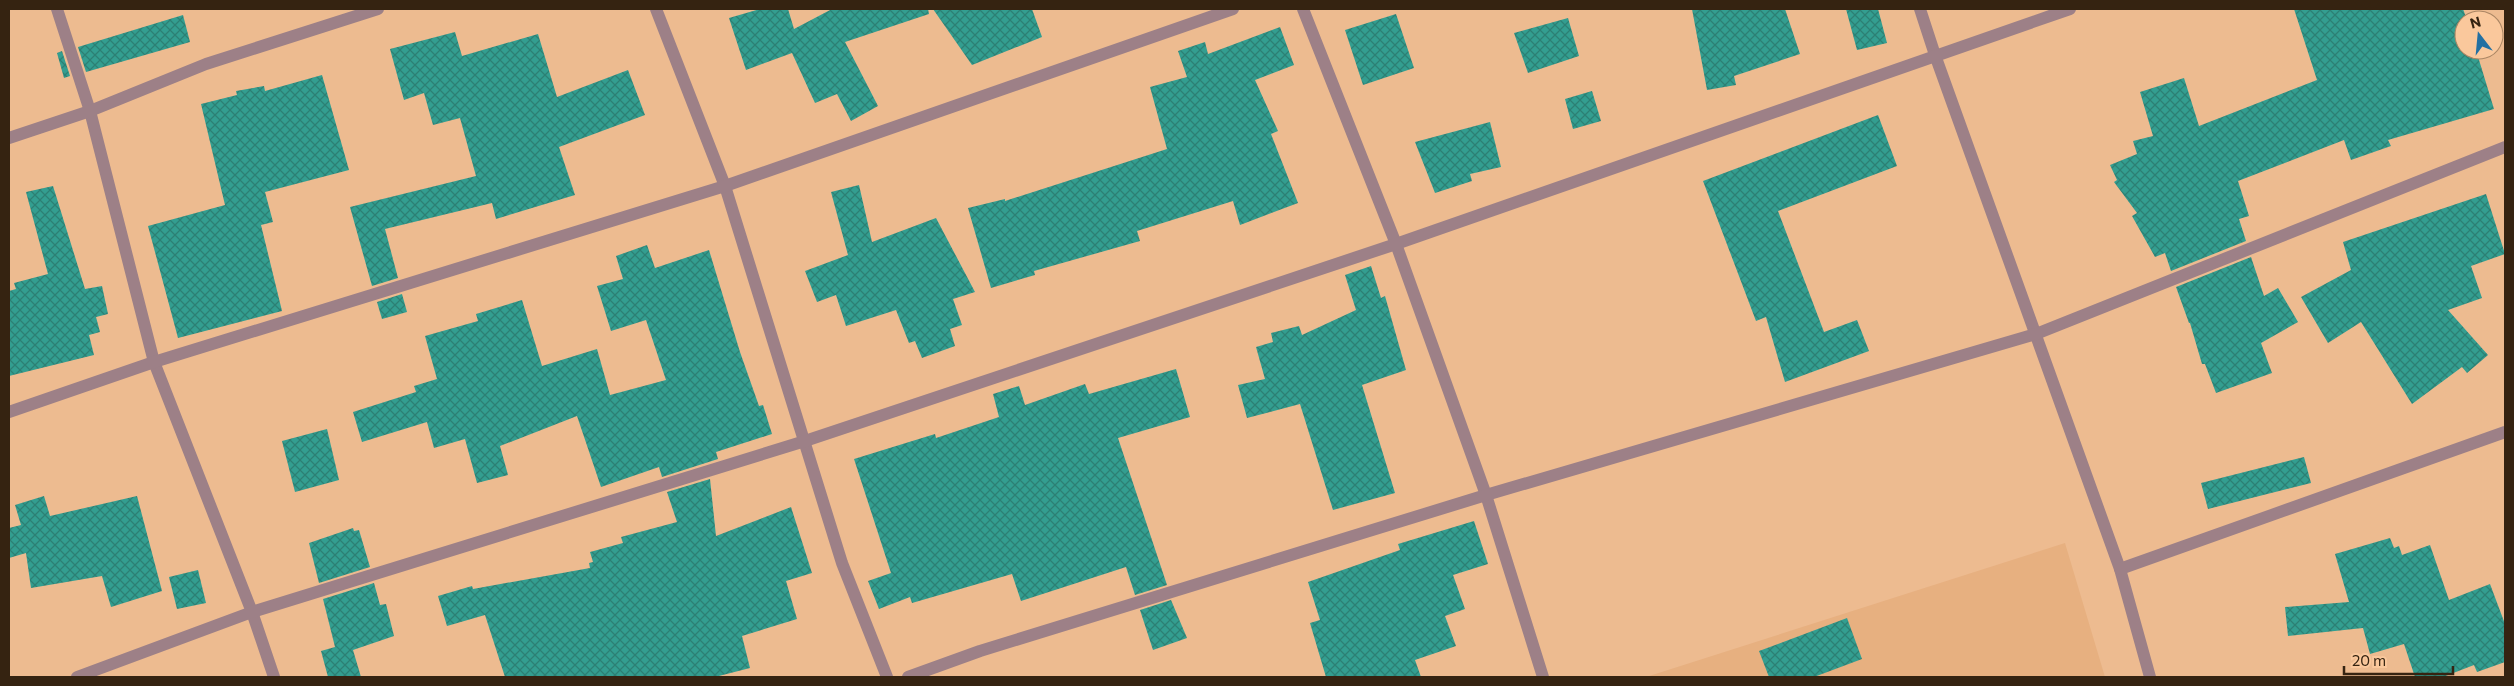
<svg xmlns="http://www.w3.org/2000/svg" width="2514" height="686" viewBox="0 0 2514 686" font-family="Commissioner,sans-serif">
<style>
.built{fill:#e7b080}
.building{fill:url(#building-cross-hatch)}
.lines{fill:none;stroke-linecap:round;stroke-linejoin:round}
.minor{stroke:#9d8087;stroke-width:12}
</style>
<defs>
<pattern id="building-cross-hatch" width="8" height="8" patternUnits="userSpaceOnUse" patternTransform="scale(1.25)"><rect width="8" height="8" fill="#339e90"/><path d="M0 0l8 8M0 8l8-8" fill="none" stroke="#2c8074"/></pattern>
</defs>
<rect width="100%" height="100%" fill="#edbb90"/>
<polygon class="built" points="2065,543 2105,677 1646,677"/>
<g class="building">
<polygon points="760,9 788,9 794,29 832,9 928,9 929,14 845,42 878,106 851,121 837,94 815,103 792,53 746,70 729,18"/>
<polygon points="933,9 1032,9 1042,37 972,65"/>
<polygon points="1692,9 1785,9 1800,54 1734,76 1736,85 1707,90"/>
<polygon points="1846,9 1878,9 1887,43 1857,50"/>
<polygon points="2294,9 2463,9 2467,20 2464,20 2464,50 2476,50 2494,109 2388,140 2391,146 2351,160 2344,140 2238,181 2249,216 2239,219 2246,241 2171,271 2165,253 2155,257 2132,216 2137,213 2114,182 2117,180 2110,165 2137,154 2133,141 2153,136 2140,92 2184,78 2199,126 2317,80"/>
<polygon points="1396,14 1414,68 1363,85 1345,30"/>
<polygon points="183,15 190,42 86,72 78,47"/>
<polygon points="1568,18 1579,56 1528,73 1514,33"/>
<polygon points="1280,27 1294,65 1255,80 1278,131 1271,134 1298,203 1240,225 1233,201 1137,231 1140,241 1034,271 1035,275 991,288 968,208 1005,199 1005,201 1167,149 1150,87 1187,77 1178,51 1205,42 1208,54"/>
<polygon points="455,32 462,56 538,34 557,97 628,70 645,115 559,147 575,195 496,219 492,203 385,229 398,278 372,286 350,207 476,176 460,118 433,125 424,93 404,100 390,49"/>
<polygon points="62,51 70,76 64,78 57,53"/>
<polygon points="322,75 349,170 265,192 273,222 261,225 282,311 178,338 148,226 225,205 201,104 237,95 236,91 264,86 265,91"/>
<polygon points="1592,91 1601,121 1573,129 1565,99"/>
<polygon points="1878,115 1897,166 1778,211 1824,332 1857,320 1869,351 1785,382 1766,317 1756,321 1703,181"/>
<polygon points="1490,122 1501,167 1470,174 1472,181 1435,193 1415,142"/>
<polygon points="859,185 872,242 936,218 975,292 953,299 962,325 950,329 955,346 922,358 915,341 909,343 896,310 846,326 836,295 817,302 805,271 848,255 831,192"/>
<polygon points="53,186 85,289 102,286 108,314 96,317 100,332 89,335 94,355 9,376 9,291 16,289 14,283 48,274 26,192"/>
<polygon points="2486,194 2505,254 2471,266 2482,298 2448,310 2488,355 2467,373 2462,367 2412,404 2361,322 2328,343 2301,297 2351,270 2343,242"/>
<polygon points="647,245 655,268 709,250 740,352 759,406 763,405 772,434 716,452 718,459 662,477 659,467 601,487 577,416 500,446 508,475 477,483 465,439 434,448 427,422 362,442 353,412 416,392 414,386 437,379 425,336 478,321 476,314 522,300 542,366 597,349 610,395 666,380 646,320 611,331 597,286 623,279 616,256"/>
<polygon points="2251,257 2264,296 2278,288 2298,322 2261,343 2272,373 2216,393 2205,364 2202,364 2190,323 2189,323 2176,287"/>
<polygon points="1371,266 1381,298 1385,296 1406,370 1362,385 1395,493 1333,510 1300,404 1247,418 1238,385 1265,379 1256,347 1273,342 1271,333 1299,326 1302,335 1356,310 1345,275"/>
<polygon points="402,294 407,312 382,319 377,302"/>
<polygon points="1176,369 1190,417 1118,438 1167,585 1135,595 1126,567 1021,601 1012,574 912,603 910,597 879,609 868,581 891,573 854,459 935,434 936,438 999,417 993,394 1019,386 1025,405 1085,384 1089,394"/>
<polygon points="327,429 339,480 295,492 282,441"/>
<polygon points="2304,457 2311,483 2208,509 2201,483"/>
<polygon points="710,479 716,536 791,507 812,573 786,581 797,619 742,636 750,668 715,677 505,677 485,615 447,626 438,596 472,586 473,589 590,568 589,563 593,562 590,552 623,543 621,537 677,522 667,492"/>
<polygon points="44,496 50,516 137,496 162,591 111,607 102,576 31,588 26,553 9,558 9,528 21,525 15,505"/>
<polygon points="1474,521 1488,564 1453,575 1465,609 1445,616 1456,646 1415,660 1421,677 1326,677 1310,623 1320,620 1308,582 1400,550 1398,544"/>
<polygon points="353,528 354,531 359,530 370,567 319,583 309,543"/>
<polygon points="2390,538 2394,548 2399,546 2402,555 2430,545 2449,600 2490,584 2505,624 2505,662 2477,672 2474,665 2443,677 2415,677 2404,644 2370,654 2363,628 2288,636 2285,607 2349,602 2335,554"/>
<polygon points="198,570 206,603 177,609 169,577"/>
<polygon points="374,583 380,605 386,604 394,636 353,650 361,677 328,677 321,651 335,647 323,599"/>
<polygon points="1171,600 1187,638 1153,650 1140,610"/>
<polygon points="1847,618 1862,659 1814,677 1769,677 1759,651"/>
</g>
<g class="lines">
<g class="minor">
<polyline points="57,9 90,111 154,362 252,612 274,677"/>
<polyline points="656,9 725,186 842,563 887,677"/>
<polyline points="1303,9 1396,244 1486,495 1543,677"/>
<polyline points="1920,9 1935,55 2120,569 2150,677"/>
<polyline points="9,138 90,111 206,64 378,9"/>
<polyline points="9,412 154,362 725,186 1233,9"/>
<polyline points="2120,569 2505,432"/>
<polyline points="77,677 252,612 805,441 1396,244 2070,9"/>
<polyline points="908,677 980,651 1486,495 2036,334 2505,147"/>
</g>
</g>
<rect width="2514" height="686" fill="none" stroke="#352311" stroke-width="20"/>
<g transform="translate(2479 35) rotate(344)"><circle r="24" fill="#fac89c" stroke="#ab8664"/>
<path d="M0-4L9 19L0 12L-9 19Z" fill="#2370a2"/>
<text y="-8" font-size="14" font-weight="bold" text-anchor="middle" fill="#352311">N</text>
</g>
<path d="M2344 666v8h109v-8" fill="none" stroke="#352311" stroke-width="2.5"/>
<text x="2352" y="666" font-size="15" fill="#352311" stroke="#fac89c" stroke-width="4" paint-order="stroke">20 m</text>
</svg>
